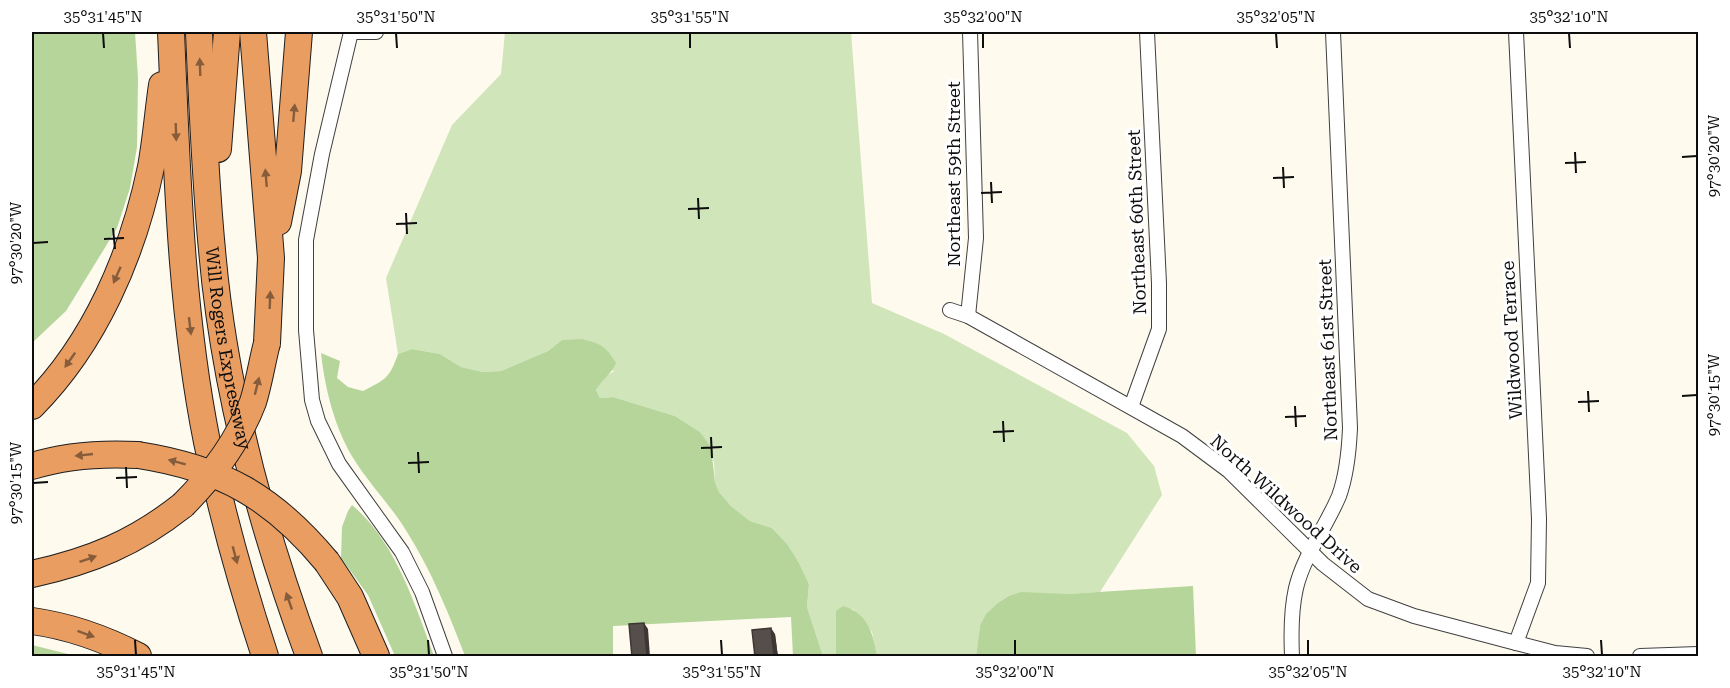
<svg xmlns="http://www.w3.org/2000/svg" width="1730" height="688" viewBox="0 0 1730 688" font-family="'Roboto Serif',serif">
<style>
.green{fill:#d1e5ba}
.forest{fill:#b6d59b}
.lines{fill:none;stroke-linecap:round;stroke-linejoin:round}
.street-casing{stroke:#404040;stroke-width:16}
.highway-casing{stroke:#1e1e1e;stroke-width:28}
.street{stroke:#fff;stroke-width:14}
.highway{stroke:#e99d61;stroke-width:26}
.highway-bridge-casing{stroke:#1e1e1e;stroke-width:28;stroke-linecap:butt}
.highway-bridge{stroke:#e99d61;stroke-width:26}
.wall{fill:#494340}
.shaded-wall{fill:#3c3734}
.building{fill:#554e4a;stroke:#3c3734;stroke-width:1.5}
.oneway{fill:#865c3b}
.ticks{fill:none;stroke:#0d0d0d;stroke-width:2}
.labels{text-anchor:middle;stroke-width:6;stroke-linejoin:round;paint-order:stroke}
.street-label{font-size:18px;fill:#0d0d0d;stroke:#fff}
.neatline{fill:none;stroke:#0d0d0d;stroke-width:2}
.ticks-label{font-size:15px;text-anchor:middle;fill:#0d0d0d}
</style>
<rect width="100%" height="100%" fill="#fefaee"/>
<polygon class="green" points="505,32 851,32 872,303 944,334 1127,433 1154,466 1162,495 1100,592 1067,594 980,627 976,656 877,656 872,632 853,609 836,611 836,656 823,656 807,607 809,584 799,563 788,545 772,528 750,521 731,506 719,492 715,482 714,462 700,432 675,416 613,397 600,398 596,390 601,380 614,371 562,340 548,351 501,371 483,372 461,367 440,354 412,349 398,354 386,278 452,125 501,74"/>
<g class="forest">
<polygon points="32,32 135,32 138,78 137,147 130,188 117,228 66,311 32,343"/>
<path d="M582 339C601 344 606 346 616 363 612 374 602 379 596 390L600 398 613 397 675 416 700 432 711 447 715 482 719 492 731 506 750 521 772 528 788 545 799 563 809 584 807 607 823 656H793L791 617 613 626V656H465C449 614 431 570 407 532 392 507 371 486 355 461 335 430 325 389 321 353L340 361 337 378 348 387 363 391C386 379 389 379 398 354L412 349 440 354 461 367 483 372 501 371 548 351 562 340Z"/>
<path d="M352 505C396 542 415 605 434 656H395L368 595 341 558 342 527 348 511Z"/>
<polygon points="1193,586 1196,656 976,656 980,626 986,614 998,603 1009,596 1021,592 1067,594"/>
<path d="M843 606C868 613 873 634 877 656H836V611Z"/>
<polygon points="32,645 76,656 32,656"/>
</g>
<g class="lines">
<g class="street-casing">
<g id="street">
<polyline points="351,32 322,154 306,240 306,330 312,400 318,421 339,464 402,552 422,592 445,656"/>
<polyline points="351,32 376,32"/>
<polyline points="950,310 968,316 1182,436 1229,471 1323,564 1368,599 1414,616 1516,643 1555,653 1587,656"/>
<polyline points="968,316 976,238 970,32"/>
<polyline points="1131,407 1159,329 1159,283 1147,32"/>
<polyline points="1516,643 1538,583 1539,519 1516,32"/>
<path d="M1292 656C1291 634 1291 610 1296 588 1304 555 1326 527 1339 496 1347 474 1349 451 1350 428L1333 32"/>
<polyline points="1640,656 1698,654"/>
</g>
</g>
<g class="highway-casing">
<g id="highway">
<path d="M171 32C177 168 180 307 207 442 222 515 242 586 265 656"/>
<path id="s1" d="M199 32C202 104 205 177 212 250 224 389 261 526 309 656"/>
<polyline points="253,32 271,258 267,343"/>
<polyline points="218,149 227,32"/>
<polyline points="278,222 288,171 299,32"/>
<path d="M32 406C95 343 133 254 151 167 156 140 158 112 162 85"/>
<path d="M32 466C67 455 101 453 138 455"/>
<polyline points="327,562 350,597 376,656"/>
<path d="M32 574C91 561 135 543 183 505"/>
<path d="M32 621C68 626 105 639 138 656"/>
</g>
</g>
<use href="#street" class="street"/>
<use href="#highway" class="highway"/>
<g class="highway-bridge-casing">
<g id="highway-bridge">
<path d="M138 455C222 468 273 497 327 562"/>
<path d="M183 505C212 476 238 441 253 402 259 383 262 362 267 343"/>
</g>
</g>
<use href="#highway-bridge" class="highway-bridge"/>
</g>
<polygon class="wall" points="775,634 778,657 755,657"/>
<g class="shaded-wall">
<polygon points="644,623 648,629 650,657 647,656"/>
<polygon points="771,628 775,634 778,657 775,657 774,655"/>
</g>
<g class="building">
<polygon points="644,623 647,656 632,657 629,624"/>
<polygon points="771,628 774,655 755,657 752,630"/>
</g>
<defs><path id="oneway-solid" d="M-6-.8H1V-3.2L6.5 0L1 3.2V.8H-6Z" transform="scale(1.5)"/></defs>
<g class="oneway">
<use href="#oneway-solid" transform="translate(200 67) rotate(-92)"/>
<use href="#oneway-solid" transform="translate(294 113) rotate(-85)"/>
<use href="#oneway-solid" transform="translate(176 132) rotate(88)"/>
<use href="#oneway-solid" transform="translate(266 178) rotate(-95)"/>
<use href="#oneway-solid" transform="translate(117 275) rotate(114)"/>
<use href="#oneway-solid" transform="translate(270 300) rotate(-88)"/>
<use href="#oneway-solid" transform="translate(190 326) rotate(83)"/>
<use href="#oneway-solid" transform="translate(70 360) rotate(125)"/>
<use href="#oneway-solid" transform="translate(257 386) rotate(-76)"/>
<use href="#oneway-solid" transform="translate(84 455) rotate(174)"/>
<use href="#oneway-solid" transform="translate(177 462) rotate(-165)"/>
<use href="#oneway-solid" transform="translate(235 555) rotate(75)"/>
<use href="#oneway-solid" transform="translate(88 559) rotate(-19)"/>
<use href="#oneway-solid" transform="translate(289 601) rotate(-109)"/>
<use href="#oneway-solid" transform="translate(86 634) rotate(20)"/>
</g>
<path class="ticks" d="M103 33 104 48M396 33 397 48M690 33V48M983 33V48M1276 33 1277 48M1569 33 1570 48M1575 152 1576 173M1682 157 1697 156M1565 163 1586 162M1283 167 1284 188M1273 178 1294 177M991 182 992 203M981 193 1002 192M698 198 699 219M688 209 709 208M406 213 407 234M396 224 417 223M113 228 115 249M104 239 124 238M33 243 48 242M1588 391 1589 412M1682 396 1697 395M1578 402 1599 401M1295 406 1296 427M1285 417 1306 416M1003 421 1004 442M993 432 1014 431M711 437 712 458M701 448 722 447M418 452 419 473M408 463 429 462M126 467 127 488M116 478 137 477M33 483 48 482M135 640 136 655M428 640 429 655M721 640 722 655M1015 640V655M1308 640V655M1601 640 1602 655"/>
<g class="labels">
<g class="street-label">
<text transform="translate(954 174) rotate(-90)" y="6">Northeast 59th Street</text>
<text transform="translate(1137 222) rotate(-92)" y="6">Northeast 60th Street</text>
<text transform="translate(1512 340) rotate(-93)" y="6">Wildwood Terrace</text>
<text dy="6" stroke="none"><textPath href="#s1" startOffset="318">Will Rogers Expressway</textPath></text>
<text transform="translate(1328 350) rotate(-92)" y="6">Northeast 61st Street</text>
<text transform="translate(1286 504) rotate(42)" y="6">North Wildwood Drive</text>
</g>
</g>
<rect width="1730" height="688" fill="none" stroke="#ffffff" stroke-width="66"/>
<rect x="33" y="33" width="1664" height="622" class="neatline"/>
<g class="ticks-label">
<text x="103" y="22">35°31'45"N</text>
<text x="396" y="22">35°31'50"N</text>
<text x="690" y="22">35°31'55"N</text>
<text x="983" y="22">35°32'00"N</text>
<text x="1276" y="22">35°32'05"N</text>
<text x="1569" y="22">35°32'10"N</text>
<text transform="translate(1714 156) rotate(-90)" y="5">97°30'20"W</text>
<text transform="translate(16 243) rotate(-90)" y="5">97°30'20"W</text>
<text transform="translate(1714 395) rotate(-90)" y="5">97°30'15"W</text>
<text transform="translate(16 483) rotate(-90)" y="5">97°30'15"W</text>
<text x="136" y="677">35°31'45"N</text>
<text x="429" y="677">35°31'50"N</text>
<text x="722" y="677">35°31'55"N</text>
<text x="1015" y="677">35°32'00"N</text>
<text x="1308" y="677">35°32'05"N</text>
<text x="1602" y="677">35°32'10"N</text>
</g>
</svg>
